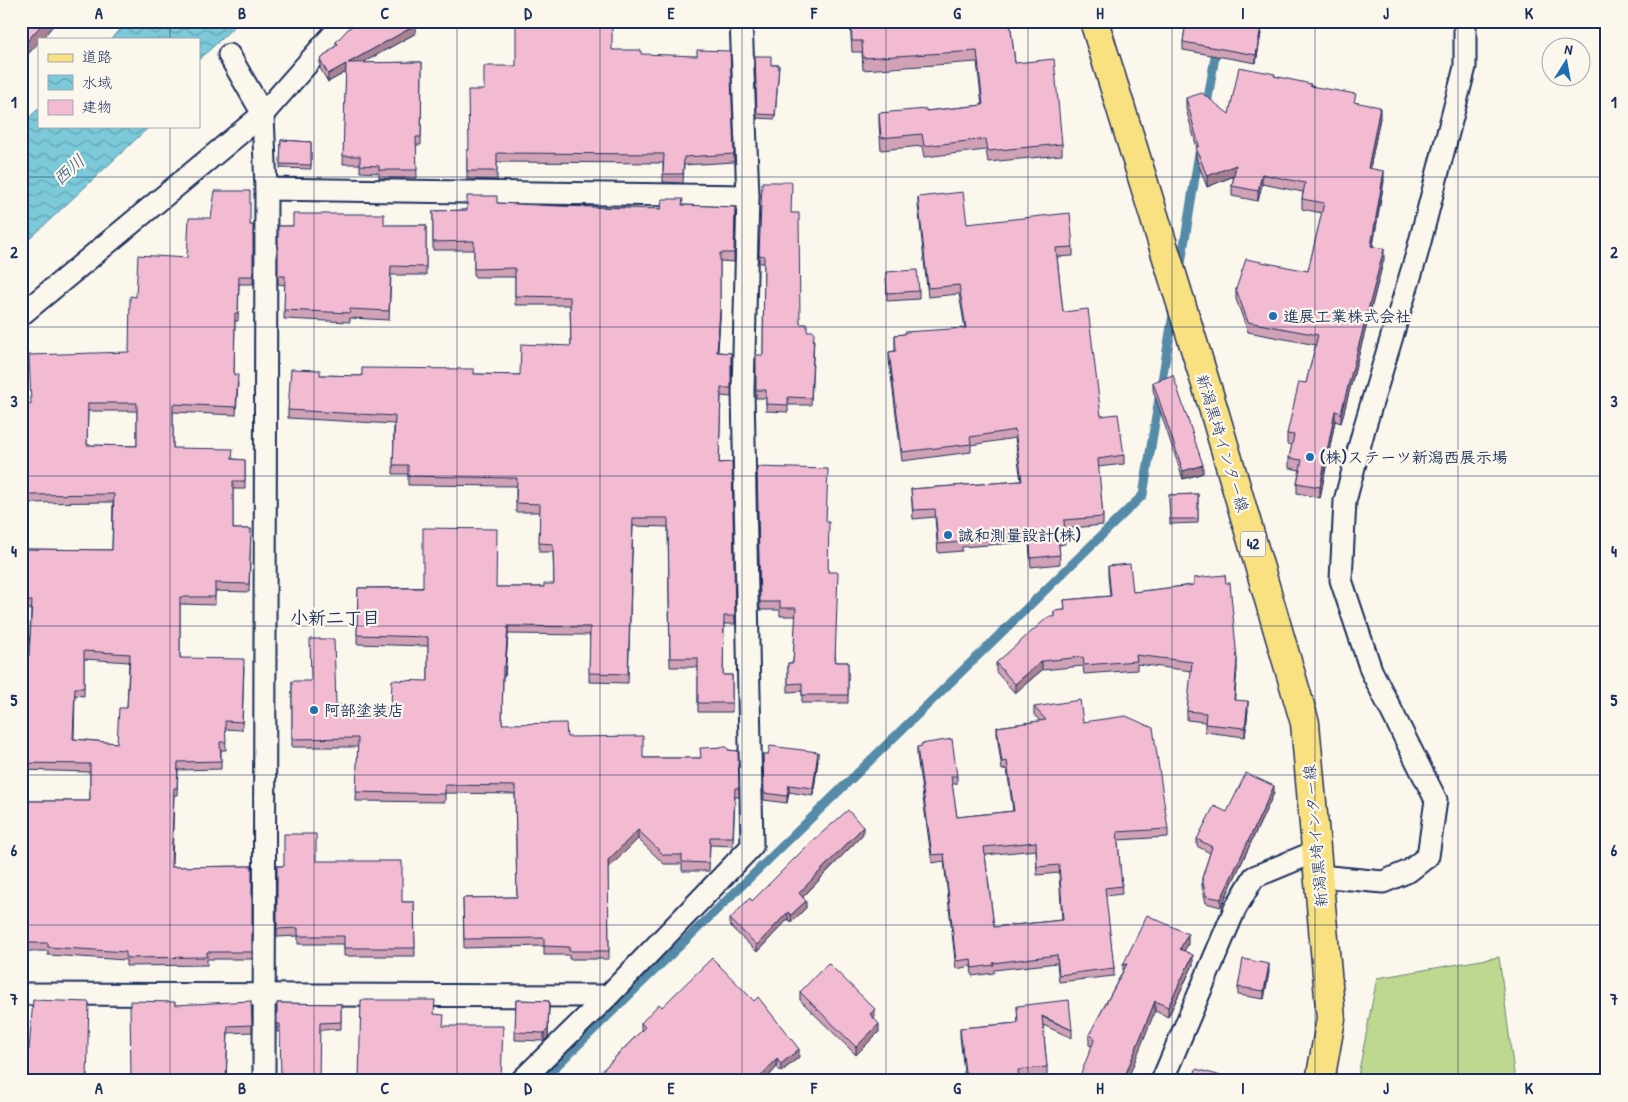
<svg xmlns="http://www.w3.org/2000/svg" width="1628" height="1102" viewBox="0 0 1628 1102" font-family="'Patrick Hand','Klee One',sans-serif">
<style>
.pitch{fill:#bed88f;stroke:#6c8476}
.water{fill:url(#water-waves);stroke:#558ba8}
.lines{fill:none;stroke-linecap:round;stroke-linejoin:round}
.stream{stroke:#558ba8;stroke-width:9}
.street-casing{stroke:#1b2f5e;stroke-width:25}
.primary-casing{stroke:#1b2f5e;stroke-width:31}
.street{stroke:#fbf7ec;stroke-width:21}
.primary{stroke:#f9e181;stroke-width:28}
.wall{fill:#d1a1b5;stroke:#1b2f5e;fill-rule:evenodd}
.shaded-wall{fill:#aa8393;stroke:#1b2f5e}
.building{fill:#f3bbd2;stroke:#1b2f5e;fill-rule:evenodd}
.grid{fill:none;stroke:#1b2f5e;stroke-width:1;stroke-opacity:0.55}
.poi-dot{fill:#1f6fb2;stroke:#fbf7ec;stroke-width:2}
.labels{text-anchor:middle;stroke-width:4.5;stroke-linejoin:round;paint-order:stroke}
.shield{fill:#fbf7ec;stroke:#5e6b89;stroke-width:1}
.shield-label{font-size:15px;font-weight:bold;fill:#1b2f5e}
.poi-label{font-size:16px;font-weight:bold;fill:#1b2f5e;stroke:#fbf7ec;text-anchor:start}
.street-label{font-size:16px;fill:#1b2f5e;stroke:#fbf7ec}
.water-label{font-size:18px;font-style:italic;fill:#33567d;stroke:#fbf7ec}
.neighbourhood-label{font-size:18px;font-weight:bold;fill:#1b2f5e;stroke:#fbf7ec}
.neatline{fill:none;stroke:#1b2f5e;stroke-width:2}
.grid-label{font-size:16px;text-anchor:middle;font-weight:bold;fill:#1b2f5e}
</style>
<defs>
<pattern id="water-waves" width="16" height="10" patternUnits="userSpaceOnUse" patternTransform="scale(1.25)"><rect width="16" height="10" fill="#7bc9d9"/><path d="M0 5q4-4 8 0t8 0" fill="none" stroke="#64a4b3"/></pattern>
</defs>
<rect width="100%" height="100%" fill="#fbf7ec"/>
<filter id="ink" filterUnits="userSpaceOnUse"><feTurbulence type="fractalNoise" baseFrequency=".02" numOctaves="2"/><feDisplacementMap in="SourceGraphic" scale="10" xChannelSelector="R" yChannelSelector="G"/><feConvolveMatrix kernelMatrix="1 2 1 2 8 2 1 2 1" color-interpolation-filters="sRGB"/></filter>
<g filter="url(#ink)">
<polygon class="pitch" points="1499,957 1515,1081 1357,1081 1377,978"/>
<g class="water">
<polygon points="129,21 240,21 199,60 199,39 111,39"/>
<polygon points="39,108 39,126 150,126 21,247 21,125"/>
</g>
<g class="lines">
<g class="stream">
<polyline points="1206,110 1221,21"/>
<polyline points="1180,270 1199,153"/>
<polyline points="541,1081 1143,495 1174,308"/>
</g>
<g class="street-casing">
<g id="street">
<polyline points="229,55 263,114 266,189 264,1081"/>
<polyline points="266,189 748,196"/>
<polyline points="21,315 263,114 345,21"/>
<polyline points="1319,876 1383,882 1409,871 1428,856 1436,800 1371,670 1341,580 1345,501 1364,429 1416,257 1465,67 1465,21"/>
<polyline points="21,994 608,996"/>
<polyline points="521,1081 608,996 752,846 743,391 748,196 741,21"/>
<polyline points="1162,1081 1235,909 1254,877 1317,851"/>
</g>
</g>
<g class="primary-casing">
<polyline id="primary" points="1094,21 1212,404 1305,723 1331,1019 1320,1081"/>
</g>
<use href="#street" class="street"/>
<use href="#primary" class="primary"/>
</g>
<g class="wall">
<polygon points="850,21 1010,21 1015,63 1062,144 1062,155 988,162 986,150 924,157 922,146 881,150 879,124 879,113 926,111 982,105 977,62 863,70 862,52 852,52"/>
<polygon points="1186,21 1263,21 1256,63 1183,50 1183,42"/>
<polygon points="416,33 362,63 422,62 421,145 416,145 417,178 379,178 379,173 360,172 360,164 343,164 346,72 328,82 320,68 320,60 336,45 336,42"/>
<polygon points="612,50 641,54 734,154 734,162 684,165 683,183 663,182 663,163 497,162 497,180 467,179 467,150 469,150 484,90 516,66"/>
<polygon points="755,56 771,65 779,65 775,119 757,118"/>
<polygon points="1275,76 1311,86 1356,103 1380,118 1370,168 1384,181 1373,246 1384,259 1341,423 1335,421 1320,498 1297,493 1297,483 1300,470 1289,468 1289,458 1292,445 1287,444 1287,434 1306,383 1316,345 1248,332 1236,299 1236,289 1308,271 1322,213 1302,209 1302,199 1303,192 1262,184 1258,201 1232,196 1232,186 1234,176 1207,187 1196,158 1197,148 1186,109 1186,98 1229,114"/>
<polygon points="281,140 311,142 311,169 280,168"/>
<polygon points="918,197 967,224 1073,247 1073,256 1057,257 1063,312 1101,416 1124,455 1124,464 1098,467 1103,517 1103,525 1064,529 1065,544 1059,545 1060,564 1031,567 1029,542 962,547 962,551 938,553 935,517 913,519 911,489 1021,481 1015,438 971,445 971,452 902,461 889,360 889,352 895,351 895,335 965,328 959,294 928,297 918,205"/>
<polygon points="497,203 558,206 661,209 682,205 735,207 734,262 720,261 720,318 718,352 731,353 731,397 721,396 719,463 732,462 735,624 724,624 723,675 732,675 732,712 698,712 698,667 670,667 668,527 633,526 628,683 589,682 590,635 508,634 505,676 503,676 502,724 567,737 643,758 701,758 728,750 738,751 739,797 735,797 733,846 710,845 709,871 682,871 682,864 664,864 638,839 608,868 609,959 569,959 569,955 544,955 544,946 464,948 463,898 517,897 515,794 445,793 445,802 356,801 358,747 292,747 292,681 336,705 391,707 428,681 428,646 357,644 358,588 496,587 544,587 554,584 553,552 539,552 540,512 516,512 516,486 408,485 408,474 393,474 394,424 288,418 288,410 320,375 362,376 474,374 520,375 571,346 570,305 515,305 515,277 474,277 474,250 433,250 433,211 467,210"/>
<polygon points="791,213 800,324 814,339 811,405 788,405 788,412 766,411 766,398 756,398 756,383 763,355 764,263 759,263 759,255"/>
<path d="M250 225H253V284H239L238 321H235L234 375 238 383 236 415 173 412V448L233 459 245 460V489H233V529H251L249 592 215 591V605L180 604V658L244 667 242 730 225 729 226 750H221V769L178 770 177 795H174L172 867 252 866V959H207V965L126 966V960L48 955V951H21V801H90V772L21 770V656H29L31 609H21V404H31L129 352 136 297 187 258ZM88 411H137V446L87 445ZM113 502 112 550 23 549V503ZM84 659 129 662 127 708 117 743 74 739 75 695 84 696Z"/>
<polygon points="426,225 426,275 391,275 389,320 350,318 350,322 284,319 285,285 278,284 278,226 293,226"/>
<polygon points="886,272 919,291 919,299 887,301"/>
<polygon points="1153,382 1203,473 1183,479 1153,390"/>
<polygon points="757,467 826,522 828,572 836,662 848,662 848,703 802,703 802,691 788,692 788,663 793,663 796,616 780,616 780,610 760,610"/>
<polygon points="1198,494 1198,523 1170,524 1169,495"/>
<polygon points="1108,566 1133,592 1194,585 1194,578 1237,668 1234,700 1248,710 1245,737 1205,732 1205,722 1187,720 1187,711 1192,671 1137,664 1137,670 1084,674 1083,666 1042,670 1015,693 996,672 996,663 1054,617 1054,611 1065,610 1064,600 1110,596 1108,575"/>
<path d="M1034 707 1083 722 1168 829V837L1118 840 1122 894 1105 896 1114 968V976L1059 982 1057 963 994 970V973L972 976 971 966 956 969 944 861 932 863 917 755V747L957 776V784H952L957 817 1013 811 1007 769 1002 770 997 735V727L1040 721 1034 714ZM1036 850 1037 875 1059 873 1062 920 994 927 985 855Z"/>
<polygon points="763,755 818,760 813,796 789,792 787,803 764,800"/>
<polygon points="1274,793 1221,907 1206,903 1202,886 1202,878 1210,853 1197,846 1197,839 1227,812"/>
<polygon points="863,834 803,897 806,908 791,923 788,919 757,952 730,926 730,919 752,901"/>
<polygon points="316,861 402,902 414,902 415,956 344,956 344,944 298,944 298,936 277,937 277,866 284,866"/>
<polygon points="1188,944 1184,951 1193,965 1168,1017 1155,1011 1091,1046 1089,1045 1089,1035 1123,971 1123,965"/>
<polygon points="1269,972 1264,999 1238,995 1238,987"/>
<polygon points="800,992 875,1017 874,1018 879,1032 856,1055 800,1000"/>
<polygon points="516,1000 549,1001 548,1037 544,1041 515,1040"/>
<polygon points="277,1003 341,1004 341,1029 277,1032"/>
<polygon points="175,1005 252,1025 252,1032 228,1033 226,1081 131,1079"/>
<polygon points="1017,1006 1072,1030 1072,1038 1043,1025 1047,1067 1047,1076 1018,1078 1019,1081 965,1081 960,1036 960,1028 1018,1023"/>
<polygon points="662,1007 799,1057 781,1072 777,1067 764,1081 594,1081 594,1079 641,1031 641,1023"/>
</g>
<g class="shaded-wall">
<polygon points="45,21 57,21 42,39 39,39 39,42 21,62 21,48"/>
<polygon points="1262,21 1263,21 1256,63 1256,55"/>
<polygon points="416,25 416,33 348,71 348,63"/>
<polygon points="346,64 346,72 328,82 328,74"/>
<polygon points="1380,107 1380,118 1368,178 1368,168"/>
<polygon points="1236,165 1236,175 1207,187 1207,176"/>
<polygon points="1384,171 1384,181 1371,256 1371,246"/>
<polygon points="1262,174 1262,184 1258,201 1258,191"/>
<polygon points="1384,249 1384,259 1341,423 1341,413"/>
<polygon points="720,310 720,318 717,360 717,352"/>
<polygon points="1335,411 1335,421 1320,498 1320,487"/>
<polygon points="1203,465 1203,473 1183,479 1183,471"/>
<polygon points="508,626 508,634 505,676 505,667"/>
<polygon points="1237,659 1237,668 1234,709 1234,700"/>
<polygon points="1042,661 1042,670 1015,693 1015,684"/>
<polygon points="1248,701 1248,710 1245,737 1245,728"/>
<polygon points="818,752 818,760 813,796 813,788"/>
<polygon points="789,785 789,792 787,803 787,796"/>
<polygon points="1274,786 1274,793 1221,907 1221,899"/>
<polygon points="863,827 863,834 799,901 799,893"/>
<polygon points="638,830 638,839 608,869 608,860"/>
<polygon points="806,901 806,908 791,923 791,915"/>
<polygon points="788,912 788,919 757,952 757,945"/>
<polygon points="1188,934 1188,944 1180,959 1180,949"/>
<polygon points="1193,955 1193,965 1168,1017 1168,1007"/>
<polygon points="1269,964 1269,972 1264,999 1264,991"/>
<polygon points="549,1001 548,1037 544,1041 544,1033"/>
<polygon points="1155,1001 1155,1011 1127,1081 1123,1081"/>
<polygon points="875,1009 875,1017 870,1022 870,1014"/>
<polygon points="879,1024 879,1032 856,1055 856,1047"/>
<polygon points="799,1049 799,1057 781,1072 781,1064"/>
<polygon points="777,1059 777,1067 764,1081 756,1081"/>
</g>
<g class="building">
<polygon points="21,21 45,21 21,48"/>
<polygon points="361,21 414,21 416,25 348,63 422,62 421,137 416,137 417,170 379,170 379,166 360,165 360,156 343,156 346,64 328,74 320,60 338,44 336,42 349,28"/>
<polygon points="516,21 612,21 612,50 641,50 641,54 697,56 697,50 730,51 734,154 684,157 683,174 663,174 664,154 497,153 497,171 467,171 467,150 469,150 468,90 484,90 484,66 516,66"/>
<polygon points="851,21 1010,21 1015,63 1054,59 1062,144 988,151 986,139 924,146 922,134 881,138 879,113 926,109 926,111 983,105 977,51 863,58 862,41 852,41"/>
<polygon points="1186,21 1262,21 1256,55 1183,42"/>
<polygon points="755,56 771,56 771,65 779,65 775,115 757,114"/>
<polygon points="1239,67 1275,74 1274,76 1311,84 1310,86 1356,94 1354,102 1380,107 1368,168 1384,171 1371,246 1384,249 1341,413 1335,411 1320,487 1297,483 1302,460 1289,458 1294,435 1287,434 1299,382 1306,383 1318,335 1248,322 1236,289 1246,259 1308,271 1324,203 1302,199 1305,183 1262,174 1258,191 1232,186 1236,165 1207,176 1196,148 1199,146 1186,98 1202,93 1229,114"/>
<polygon points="281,140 311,142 311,165 280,164"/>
<polygon points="762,182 792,182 791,213 799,213 800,324 807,324 807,331 814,331 811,398 788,397 788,405 766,404 766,390 756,390 756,355 763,355 764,256 759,255"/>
<path d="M215 191H250V225H253V276H239L238 313H235L234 375H238L236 407 173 404V448L233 449 232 459 245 460V481H233V529H251L249 584 215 583V597H180V658L244 659 242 722 225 721 226 742H220L221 761 178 762 177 788H174L171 867 252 866V952H207V957L126 958V952L48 947V943H21V801H90V764L21 763V656H29L32 601H21V404H31L29 355 129 352 130 296 136 297 138 255 187 258 189 218H211ZM88 403H137V446L87 445ZM114 494 112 550 23 549V495ZM84 651 130 654 127 708H119L117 743 73 739 75 688H84Z"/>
<polygon points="963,192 967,224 1070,213 1073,247 1056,248 1063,312 1088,309 1101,416 1118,414 1124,455 1098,459 1103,517 1064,520 1065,536 1058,537 1060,555 1031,558 1029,534 962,538 962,542 938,544 935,509 913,510 911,489 1022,481 1015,430 970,437 971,444 902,452 889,352 896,351 895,335 905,334 905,332 966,328 959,285 928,288 918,197"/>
<polygon points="467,196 497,196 497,203 558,206 661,209 662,199 683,199 682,205 735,207 734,253 720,253 720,310 717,352 731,353 731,388 721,388 719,463 732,462 735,616 724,616 723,675 732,675 732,703 698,703 698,658 670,658 668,518 633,518 628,674 589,673 590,627 508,626 505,667 503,667 502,724 566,723 567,737 643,736 643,758 701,758 700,748 727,747 728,750 738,751 739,788 735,788 733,837 710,837 709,863 682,862 682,855 664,855 638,830 608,860 609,951 569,951 569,947 544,946 544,938 464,939 463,898 517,897 515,786 445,785 445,794 356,792 358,738 292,739 292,681 311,681 310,639 334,639 336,705 391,707 392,680 428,681 428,637 357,635 358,588 423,588 423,528 497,529 496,587 544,587 544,584 554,584 553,544 539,543 540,504 516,503 517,478 408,476 408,465 393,465 395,416 288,410 291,369 320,370 320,375 362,376 362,368 474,369 474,374 520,375 521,344 571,346 570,297 515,296 515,268 474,269 474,241 433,242 433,211 467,210"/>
<polygon points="293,214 384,214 384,225 426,225 426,267 391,266 389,311 350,309 350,313 284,310 285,276 278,276 278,226 293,226"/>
<polygon points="917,270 919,291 887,293 886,272"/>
<polygon points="1173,375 1203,465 1183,471 1153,382"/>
<polygon points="757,467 828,469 826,522 829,522 828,572 838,572 835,662 848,662 848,695 802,695 802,683 788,684 788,663 793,663 796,608 780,608 780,602 760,602"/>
<polygon points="1198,494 1198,519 1170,519 1169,495"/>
<polygon points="1130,564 1133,592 1194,585 1194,578 1225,575 1226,583 1230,583 1237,659 1234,700 1248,701 1245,728 1205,724 1206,713 1187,711 1192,662 1136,655 1137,661 1084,665 1083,657 1042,661 1015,684 996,663 1048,617 1054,617 1054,611 1065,610 1064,600 1111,596 1108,566"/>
<path d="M1080 700 1083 722 1126 716 1153 728 1168 829 1117 832 1122 886 1105 888 1114 968 1059 975 1057 955 993 963 994 965 972 968 971 959 956 961 944 854 932 855 917 747 922 746 921 744 952 739 957 776H951L957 817 1014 811 1007 761 1002 762 997 727 1046 720 1034 707ZM1036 842 1037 867 1059 865 1063 920 994 927 984 847Z"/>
<polygon points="770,746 818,752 813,788 789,785 787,796 764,793 763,755 768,755"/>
<polygon points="1246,773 1274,786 1221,899 1206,896 1202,878 1212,847 1197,839 1214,806 1227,812"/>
<polygon points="848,810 863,827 799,893 806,901 791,915 788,912 757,945 730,919 750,898 752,901 807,846"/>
<polygon points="284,834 316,834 316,861 402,861 402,902 414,902 415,948 344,948 344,936 298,936 298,928 277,929 277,866 284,866"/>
<polygon points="1147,915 1188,934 1180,949 1193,955 1168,1007 1155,1001 1123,1081 1078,1081 1095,1038 1089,1035 1127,964 1123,965"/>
<polygon points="712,958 754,1001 758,997 799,1049 781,1064 777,1059 756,1081 595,1081 594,1079 645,1027 641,1023 659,1004 662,1007"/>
<polygon points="1243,959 1269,964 1264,991 1238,987"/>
<polygon points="828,963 875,1009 870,1014 879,1024 856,1047 800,992"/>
<polygon points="33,1000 89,1002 87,1081 21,1081 21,1050 29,1050"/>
<polygon points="361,1000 435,1000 434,1014 444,1015 443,1026 503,1026 501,1081 359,1081"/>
<polygon points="516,1000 549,1001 548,1029 544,1033 515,1032"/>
<polygon points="1069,1000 1072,1030 1042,1016 1047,1067 1018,1070 1019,1081 971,1081 970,1073 965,1073 960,1028 1018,1023 1017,1006"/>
<polygon points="130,1001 175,1002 175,1005 251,1001 252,1025 228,1026 226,1081 118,1081 118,1079 131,1079"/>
<polygon points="277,1003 341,1004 341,1022 320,1023 319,1081 281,1081 280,1024 277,1024"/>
<polygon points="1196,1069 1239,1081 1187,1081 1188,1078 1193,1079"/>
</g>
</g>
<path class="grid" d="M170 21V39M314 21V1081M457 21V1081M600 21V1081M742 21V1081M886 21V1081M1028 21V1081M1172 21V1081M1315 21V1081M1458 21V1081M170 126V1081M21 177H1607M21 327H1607M21 476H1607M21 626H1607M21 775H1607M21 925H1607"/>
<g class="poi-dot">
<circle cx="1273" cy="316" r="5"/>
<circle cx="1310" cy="457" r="5"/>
<circle cx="948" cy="535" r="5"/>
<circle cx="314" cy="710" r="5"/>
</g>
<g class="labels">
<rect class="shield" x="1240.5" y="531.5" width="25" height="25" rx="4"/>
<g class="shield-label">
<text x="1253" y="549">42</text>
</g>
<g class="poi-label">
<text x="1283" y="322">進展工業株式会社</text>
<text x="1320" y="463">(株)ステーツ新潟西展示場</text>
<text x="958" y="541">誠和測量設計(株)</text>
<text x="324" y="716">阿部塗装店</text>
</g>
<g class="street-label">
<text transform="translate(1223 443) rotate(73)" y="6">新潟黒埼インター線</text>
<text transform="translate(1315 836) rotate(-95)" y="6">新潟黒埼インター線</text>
</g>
<g class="water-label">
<text transform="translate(69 170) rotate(-42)" y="6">西川</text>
</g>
<g class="neighbourhood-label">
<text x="335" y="624">小新二丁目</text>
</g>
</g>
<rect width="1628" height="1102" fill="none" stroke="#fbf7ec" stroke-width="55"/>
<rect x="38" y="38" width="162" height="90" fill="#fbf7ec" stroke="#a1a7b3"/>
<rect x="48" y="54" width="25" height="8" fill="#f9e181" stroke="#a1a7b3"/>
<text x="82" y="62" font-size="15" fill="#1b2f5e">道路</text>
<rect x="48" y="75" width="25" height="15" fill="url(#water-waves)" stroke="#a1a7b3"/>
<text x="82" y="88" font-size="15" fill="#1b2f5e">水域</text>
<rect x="48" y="100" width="25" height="15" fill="#f3bbd2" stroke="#a1a7b3"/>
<text x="82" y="112" font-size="15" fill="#1b2f5e">建物</text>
<g transform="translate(1566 62) rotate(11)"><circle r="24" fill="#fbf7ec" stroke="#a1a7b3"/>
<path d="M0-4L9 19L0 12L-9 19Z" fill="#1f6fb2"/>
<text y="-8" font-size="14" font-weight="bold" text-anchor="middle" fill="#1b2f5e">N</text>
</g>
<rect x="28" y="28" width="1572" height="1046" class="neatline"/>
<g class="grid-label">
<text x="99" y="19">A</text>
<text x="242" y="19">B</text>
<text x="385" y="19">C</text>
<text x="528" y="19">D</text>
<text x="671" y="19">E</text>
<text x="814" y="19">F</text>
<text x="957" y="19">G</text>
<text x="1100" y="19">H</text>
<text x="1243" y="19">I</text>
<text x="1386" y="19">J</text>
<text x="1529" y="19">K</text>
<text x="14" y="108">1</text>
<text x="1614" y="108">1</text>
<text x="14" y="258">2</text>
<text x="1614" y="258">2</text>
<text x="14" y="407">3</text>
<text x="1614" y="407">3</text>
<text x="14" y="557">4</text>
<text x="1614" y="557">4</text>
<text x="14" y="706">5</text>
<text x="1614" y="706">5</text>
<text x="14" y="856">6</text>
<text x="1614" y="856">6</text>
<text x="14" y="1005">7</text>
<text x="1614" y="1005">7</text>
<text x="99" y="1094">A</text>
<text x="242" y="1094">B</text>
<text x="385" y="1094">C</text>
<text x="528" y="1094">D</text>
<text x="671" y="1094">E</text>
<text x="814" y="1094">F</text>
<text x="957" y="1094">G</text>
<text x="1100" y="1094">H</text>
<text x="1243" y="1094">I</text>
<text x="1386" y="1094">J</text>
<text x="1529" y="1094">K</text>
</g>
</svg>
